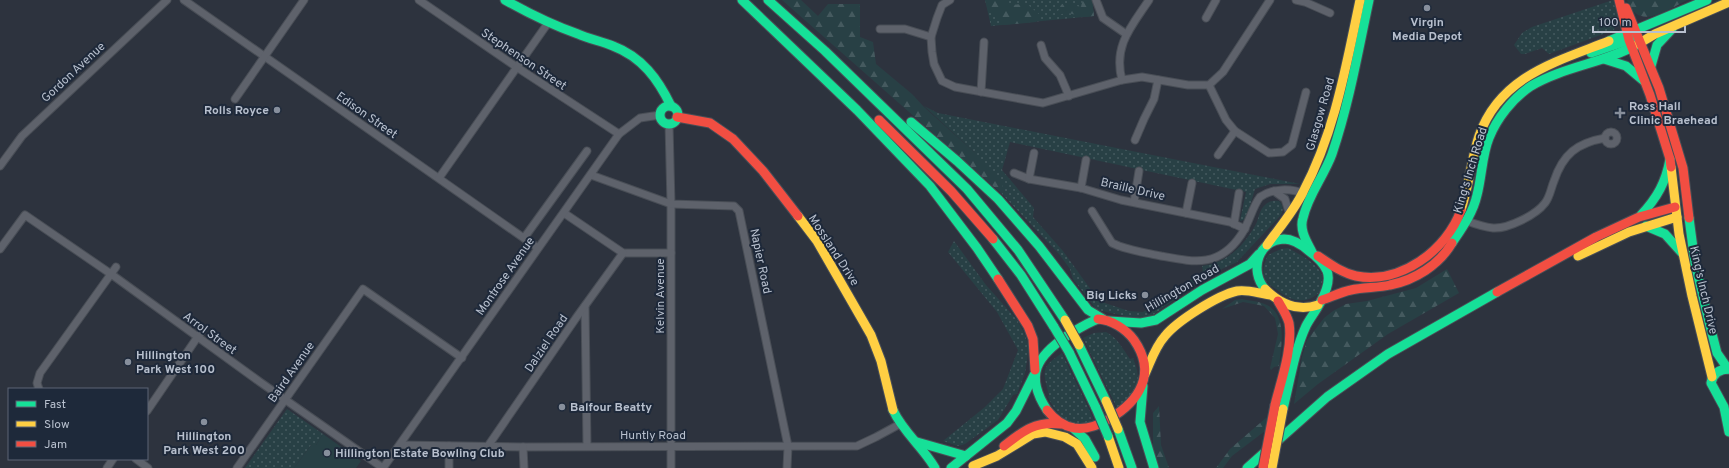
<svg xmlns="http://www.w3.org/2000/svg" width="1729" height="468" viewBox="0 0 1729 468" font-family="Overpass,sans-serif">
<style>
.grass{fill:url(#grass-dots)}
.forest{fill:url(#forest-firs)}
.pitch{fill:#284045}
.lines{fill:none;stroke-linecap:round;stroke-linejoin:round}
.street-casing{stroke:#494e56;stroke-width:9}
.fast-casing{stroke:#494e56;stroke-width:11}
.slow-casing{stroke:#494e56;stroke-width:11}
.jam-casing{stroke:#494e56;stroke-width:11}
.street{stroke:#5e626b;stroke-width:7}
.fast{stroke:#16e098;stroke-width:9}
.slow{stroke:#ffcf43;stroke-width:9}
.jam{stroke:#f24e42;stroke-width:9}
.fast-bridge-casing{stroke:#4b505a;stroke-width:11;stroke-linecap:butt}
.slow-bridge-casing{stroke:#4b505a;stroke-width:11;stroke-linecap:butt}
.jam-bridge-casing{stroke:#4b505a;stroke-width:11;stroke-linecap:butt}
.fast-bridge{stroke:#16e098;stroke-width:9}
.slow-bridge{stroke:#ffcf43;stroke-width:9}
.jam-bridge{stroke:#f24e42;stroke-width:9}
.poi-dot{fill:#878f9c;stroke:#1e293a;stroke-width:1.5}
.labels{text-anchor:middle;stroke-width:4;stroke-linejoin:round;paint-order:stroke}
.poi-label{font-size:12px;font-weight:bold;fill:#b8c0ce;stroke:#1e293a;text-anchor:start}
.street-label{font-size:12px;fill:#b8c0ce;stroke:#1e293a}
</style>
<defs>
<pattern id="grass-dots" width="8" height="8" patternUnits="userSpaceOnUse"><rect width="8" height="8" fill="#284045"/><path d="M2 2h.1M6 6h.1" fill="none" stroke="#455a5f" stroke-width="1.8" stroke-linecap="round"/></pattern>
<pattern id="forest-firs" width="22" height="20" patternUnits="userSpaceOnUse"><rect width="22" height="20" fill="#284045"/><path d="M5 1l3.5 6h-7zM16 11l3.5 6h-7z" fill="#455a5f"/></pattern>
</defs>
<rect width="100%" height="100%" fill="#2d333e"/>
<g class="grass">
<polygon points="985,0 1092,0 1094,16 991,26"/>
<polygon points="1613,0 1618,18 1614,30 1549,54 1542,48 1525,54 1521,54 1514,45 1522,33 1532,27"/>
<path d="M924 106 938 113 1300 184H1270L1255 189 1246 219 1240 221 1246 192 1010 142 1002 170 1034 208 1033 217 1063 251 1099 301 1129 311 1143 312 1203 271 1202 266C1227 263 1244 246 1256 224 1259 218 1259 210 1265 205 1269 201 1274 200 1279 201 1283 205 1284 209 1281 215L1237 262 1211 274 1150 317 1140 319 1097 310 1073 279 1070 269 1059 254 1002 194 974 152Z"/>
<polygon points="954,241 986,285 1017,320 1024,333 1028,344 1028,354 1025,373 1017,394 1013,395 998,420 965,444 958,446 943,441 985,407 1003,389 1018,350 997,312 948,252"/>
<path d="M1288 248C1299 254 1319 264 1322 276 1323 282 1321 287 1320 292 1305 306 1290 301 1276 289 1271 286 1265 282 1264 276 1262 269 1265 261 1268 255L1281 249Z"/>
<path d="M1106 332C1117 337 1123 349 1130 359L1133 358C1144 385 1136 391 1117 408L1083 338 1094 333Z"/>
<path d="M1062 353 1095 422C1071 431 1058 417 1048 397L1049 395C1043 371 1040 368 1062 353Z"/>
<polygon points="287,409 323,434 316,445 311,445 294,468 245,468"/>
</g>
<g class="forest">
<polygon points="782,0 801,0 818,16 828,4 860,4 860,37 873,42 876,64 912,94 924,107 974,152 1003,183 1002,194"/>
<polygon points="985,0 1002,0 1006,5 1027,4 1040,15 1036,22 1004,25 987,6"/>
<polygon points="1085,0 1092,0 1094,16 1085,17 1068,13 1056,15 1061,5 1064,3 1081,7 1082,2"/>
<path d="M1627 0H1687C1667 10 1638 32 1627 0Z"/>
<polygon points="1447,269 1459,293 1388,334 1318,384 1294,404 1302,357 1307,340 1324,318 1333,311 1346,304 1367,301 1416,288"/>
<path d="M1242 299C1250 301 1259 301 1267 305 1288 316 1281 347 1279 366L1274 367 1271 370 1270 368 1278 334 1275 318 1264 306 1243 302 1222 309 1235 300Z"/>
<polygon points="1159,406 1161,445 1169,468 1158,468 1153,448 1153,413"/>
<polygon points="1267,417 1265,431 1232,456 1223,468 1216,468 1230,449"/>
</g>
<polygon class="pitch" points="323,434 361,461 356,468 294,468 312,444 316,445"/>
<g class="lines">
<g class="street-casing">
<g id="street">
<polyline points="184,0 538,248"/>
<polyline points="419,0 518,68 619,134"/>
<polyline points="950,0 942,5 937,18 931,37 932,52 934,64 942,81 955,87 1043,103 1122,80 1142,77 1188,85 1209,85 1223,72 1270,0"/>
<polyline points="1096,0 1103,18 1126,34"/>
<polyline points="1296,0 1305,2 1330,13"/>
<polyline points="1206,18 1216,0"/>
<polyline points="880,29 905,29 931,37"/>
<polyline points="1041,45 1045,58 1060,75 1069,96"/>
<path d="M1122 80C1113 46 1131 27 1149 0"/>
<polyline points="1209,85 1226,120 1235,131 1269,153 1283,152 1292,145 1306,92"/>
<polyline points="981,92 984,42"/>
<polyline points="235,99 304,0"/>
<polyline points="669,124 671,204 671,468"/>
<circle cx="1611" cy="138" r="6"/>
<polyline points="1135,140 1144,119 1154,99 1158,80"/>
<polyline points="1218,155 1235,131"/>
<polyline points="0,166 22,136 167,0"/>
<polyline points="1014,173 1029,179 1081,188 1121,200 1230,222 1245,229"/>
<polyline points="591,175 671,204 734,206 739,211 788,446 787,468"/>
<polyline points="439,178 548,23"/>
<polyline points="1029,179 1034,153"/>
<polyline points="1081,188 1086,160"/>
<polyline points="1274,191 1285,199 1289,212"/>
<polyline points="1134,202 1139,171"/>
<path d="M1092 211 1112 243 1119 246C1133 251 1147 253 1161 256 1194 262 1219 268 1241 235 1249 224 1252 207 1260 197 1273 188 1291 188 1305 194"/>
<polyline points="564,213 623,253 671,253"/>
<polyline points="1186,213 1192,183"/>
<path d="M1467 221C1475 224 1484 227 1493 228 1508 229 1536 215 1545 203 1550 197 1551 188 1554 181 1563 154 1577 143 1605 138"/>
<polyline points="1234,224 1239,193"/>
<polyline points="524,238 587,151"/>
<polyline points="0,249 25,215 111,274 260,382 383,468"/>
<polyline points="585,306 587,446"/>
<polyline points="39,389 37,383 40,373 116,267"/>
<polyline points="147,411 203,329"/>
<polyline points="401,445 523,447 857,446 876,437 900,424"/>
<polyline points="488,446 576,318 623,253"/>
<polyline points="523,447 524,468"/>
<polyline points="136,459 148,468"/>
<polyline points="107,468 113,459"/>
<polyline points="237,468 363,289 462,358"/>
<polyline points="383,468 619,134 640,118 660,115"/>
<polyline points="449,468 449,446"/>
</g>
</g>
<g class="fast-casing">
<g id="fast">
<path d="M505 0C528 13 552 25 578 34 589 39 601 41 613 46 642 57 658 79 671 106"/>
<polyline points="742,0 857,110 930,186 977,248 998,279"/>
<polyline points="768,0 825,51 967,189 1018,250 1065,320"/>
<polyline points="1609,41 1707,0"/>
<polyline points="1591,53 1629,40 1635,40"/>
<polyline points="1604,59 1626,66 1644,81"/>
<polyline points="1651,66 1657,45 1672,29"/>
<circle cx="669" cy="115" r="9"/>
<polyline points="911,122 957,161 998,199 1039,246 1088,310 1103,319"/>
<path d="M1641 215C1657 198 1666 182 1670 159"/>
<polyline points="1689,218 1695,263 1709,322 1717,353 1728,369"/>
<polyline points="1646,226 1665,234 1683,254"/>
<polyline points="993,239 1021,275 1054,327"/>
<path d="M1452 243C1462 228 1473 213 1477 195 1482 176 1482 155 1489 138 1497 118 1513 98 1531 86 1565 66 1605 63 1638 44"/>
<path d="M1312 252C1307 242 1299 230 1303 218 1308 195 1324 176 1332 154 1349 104 1358 52 1369 0"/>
<path d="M1265 289C1249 271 1258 240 1284 239 1294 239 1302 245 1309 251 1316 256 1323 262 1327 271 1331 281 1325 294 1320 303 1316 311 1310 318 1306 326 1294 352 1290 381 1283 409"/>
<polyline points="1109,321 1141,323 1156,320 1202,290 1250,264 1259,254"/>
<polyline points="1079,345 1106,401"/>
<polyline points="1069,352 1096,408"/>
<path d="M1729 369C1720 369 1713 373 1711 383L1724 407 1729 432"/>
<polyline points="1143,386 1140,422 1154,468"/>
<path d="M893 410C903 432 923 447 935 468"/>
<path d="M1047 410C1024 375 1037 356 1068 335 1078 329 1087 323 1098 319"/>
<polyline points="1073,428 1085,439 1095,457"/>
<polyline points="1118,429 1132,468"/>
<polyline points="917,442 966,456"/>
<polyline points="951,468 1007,423 1016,411 1034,375"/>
<polyline points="1247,468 1327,397 1388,354 1497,292"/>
</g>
</g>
<g class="slow-casing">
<g id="slow">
<polyline points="1638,44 1655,34 1729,2"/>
<polyline points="1671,167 1679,234 1692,296 1712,377"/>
<path d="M1461 210C1469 186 1471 160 1479 136 1500 76 1556 62 1609 41"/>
<polyline points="798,216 817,241 871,335 881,361 893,410"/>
<path d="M1267 245C1279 228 1294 211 1303 192 1335 132 1346 66 1360 0"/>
<polyline points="1578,256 1629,232 1677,217"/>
<path d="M1265 289C1280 304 1297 312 1318 305"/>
<path d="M1145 374C1151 361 1155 347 1165 336 1177 321 1218 295 1237 291 1248 289 1260 294 1271 295"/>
<polyline points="1108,436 1119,468"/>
<polyline points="973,466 997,456 1033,434 1045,432 1065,437 1077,444 1092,468"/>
</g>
</g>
<g class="jam-casing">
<g id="jam">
<polyline points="1619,0 1629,40 1650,95 1670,159 1671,167"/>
<polyline points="1626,8 1659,88 1683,168 1689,218"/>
<polyline points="677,117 710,123 733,139 763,171 798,216"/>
<polyline points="879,120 951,191 993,239"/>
<path d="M1318 256C1330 264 1342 273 1356 276 1400 285 1447 250 1461 210"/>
<polyline points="998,279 1028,326 1033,339 1035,370"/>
<polyline points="1497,292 1596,237 1639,217 1675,207"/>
<path d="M1322 300C1331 297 1341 292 1351 290 1364 287 1378 288 1390 285 1415 280 1439 265 1452 243"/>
<path d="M1275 405C1281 381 1293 348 1289 323 1287 315 1282 308 1278 301"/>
<path d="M1047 410C1054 419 1063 426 1074 428 1087 430 1099 425 1109 419 1140 401 1157 373 1134 340 1126 329 1112 320 1098 319"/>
<path d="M1004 446C1023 431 1035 421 1061 424"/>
</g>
</g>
<use href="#street" class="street"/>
<use href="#fast" class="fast"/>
<use href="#slow" class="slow"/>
<use href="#jam" class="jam"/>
<g class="fast-bridge-casing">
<g id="fast-bridge">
<polyline points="1054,327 1069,352"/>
<polyline points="1096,408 1108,436"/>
</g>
</g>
<g class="slow-bridge-casing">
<g id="slow-bridge">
<polyline points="1065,320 1079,345"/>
<polyline points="1106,401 1118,429"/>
<polyline points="1272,468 1283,409"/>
</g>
</g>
<g class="jam-bridge-casing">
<polyline id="jam-bridge" points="1263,468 1275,405"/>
</g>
<use href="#fast-bridge" class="fast-bridge"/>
<use href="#slow-bridge" class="slow-bridge"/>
<use href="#jam-bridge" class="jam-bridge"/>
</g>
<g class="poi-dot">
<circle cx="1427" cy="8" r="4"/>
<circle cx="277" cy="110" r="4"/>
<path d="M1618 107h4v4h4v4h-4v4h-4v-4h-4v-4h4z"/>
<circle cx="1145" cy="295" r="4"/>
<circle cx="128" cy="362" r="4"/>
<circle cx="562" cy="407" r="4"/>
<circle cx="204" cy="422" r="4"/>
<circle cx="327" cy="453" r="4"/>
</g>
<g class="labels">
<g class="poi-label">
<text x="1427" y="26" text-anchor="middle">Virgin<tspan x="1427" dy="14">Media Depot</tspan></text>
<text x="1629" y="110">Ross Hall<tspan x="1629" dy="14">Clinic Braehead</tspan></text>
<text x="269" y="114" text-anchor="end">Rolls Royce</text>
<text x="1137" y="299" text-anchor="end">Big Licks</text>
<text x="136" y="359">Hillington<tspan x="136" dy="14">Park West 100</tspan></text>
<text x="570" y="411">Balfour Beatty</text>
<text x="204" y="440" text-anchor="middle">Hillington<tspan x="204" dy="14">Park West 200</tspan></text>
<text x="335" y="457">Hillington Estate Bowling Club</text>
</g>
<g class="street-label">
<text transform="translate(524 59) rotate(34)" y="4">Stephenson Street</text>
<text transform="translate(73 72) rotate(-43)" y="4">Gordon Avenue</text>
<text transform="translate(1320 114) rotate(-74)" y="4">Glasgow Road</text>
<text transform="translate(367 115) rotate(35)" y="4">Edison Street</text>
<text transform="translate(1470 170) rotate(-73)" y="4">King's Inch Road</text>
<text transform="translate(1133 189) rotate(13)" y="4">Braille Drive</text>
<text transform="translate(834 250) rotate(57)" y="4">Mossland Drive</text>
<text transform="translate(761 261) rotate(78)" y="4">Napier Road</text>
<text transform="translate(505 276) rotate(-55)" y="4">Montrose Avenue</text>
<text transform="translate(1182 288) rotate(-30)" y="4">Hillington Road</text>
<text transform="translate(1704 290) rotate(77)" y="4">King's Inch Drive</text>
<text transform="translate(660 296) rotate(-90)" y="4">Kelvin Avenue</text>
<text transform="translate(210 333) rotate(36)" y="4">Arrol Street</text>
<text transform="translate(546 343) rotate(-56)" y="4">Dalziel Road</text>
<text transform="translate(291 372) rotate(-55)" y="4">Baird Avenue</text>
<text x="653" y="439">Huntly Road</text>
</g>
</g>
<rect x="8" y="388" width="140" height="72" fill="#1e293a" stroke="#5c6575"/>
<rect x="16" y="401" width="20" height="6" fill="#16e098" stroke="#5c6575"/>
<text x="44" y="408" font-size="12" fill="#b8c0ce">Fast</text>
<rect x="16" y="421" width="20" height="6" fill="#ffcf43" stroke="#5c6575"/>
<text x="44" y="428" font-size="12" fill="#b8c0ce">Slow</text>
<rect x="16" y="441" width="20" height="6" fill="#f24e42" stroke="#5c6575"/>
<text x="44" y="448" font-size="12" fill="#b8c0ce">Jam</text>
<path d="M1593 26v6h92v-6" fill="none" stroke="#b8c0ce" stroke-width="2"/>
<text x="1599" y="26" font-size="12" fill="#b8c0ce" stroke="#1e293a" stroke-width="3" paint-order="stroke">100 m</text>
</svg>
